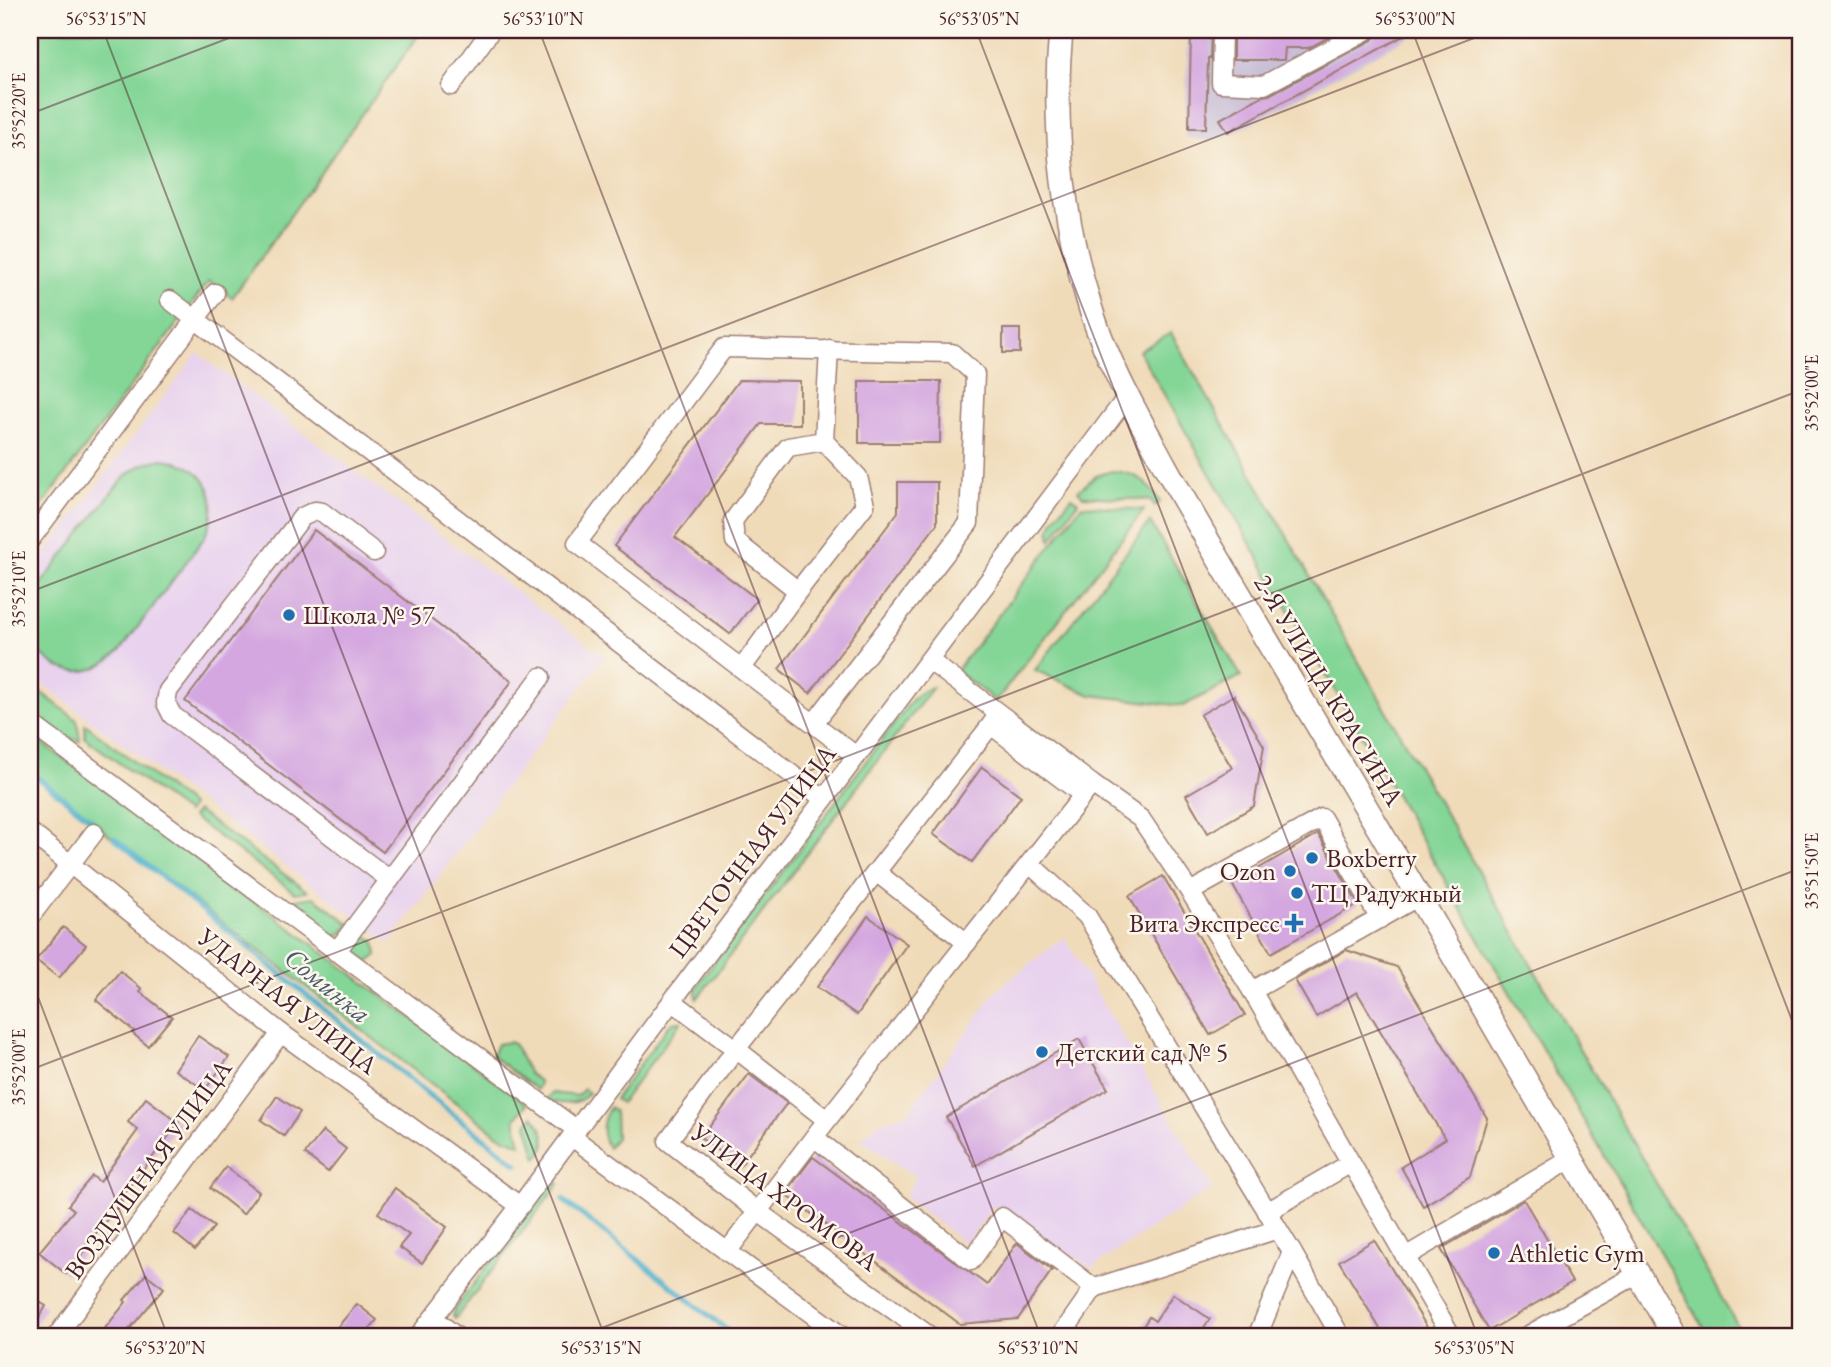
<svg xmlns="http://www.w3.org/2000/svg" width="1831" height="1367" viewBox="0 0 1831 1367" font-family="'EB Garamond',serif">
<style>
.built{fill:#e8d2ee}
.industrial{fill:#c9bfd7}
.green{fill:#84d697;stroke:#677a61;stroke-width:2}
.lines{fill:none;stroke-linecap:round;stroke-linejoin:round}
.stream{stroke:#4db0cc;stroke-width:5}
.building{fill:#d4a7e0}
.minor-casing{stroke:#9d7d72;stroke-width:21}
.major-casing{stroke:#9d7d72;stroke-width:26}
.minor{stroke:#fff;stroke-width:18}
.major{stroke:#fff;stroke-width:23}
.ticks{fill:none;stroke:#4a1f2b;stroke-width:2;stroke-opacity:0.45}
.poi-dot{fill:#1f6fb2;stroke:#fbf7ec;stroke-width:2.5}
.labels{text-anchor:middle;stroke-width:5;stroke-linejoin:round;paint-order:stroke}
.poi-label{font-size:26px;fill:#4a1f2b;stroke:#fbf7ec;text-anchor:start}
.street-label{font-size:26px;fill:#4a1f2b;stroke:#fbf7ec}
.water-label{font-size:28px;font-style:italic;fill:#4b596b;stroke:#fbf7ec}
.neatline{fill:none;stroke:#4a1f2b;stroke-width:2.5}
.ticks-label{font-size:18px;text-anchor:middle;fill:#4a1f2b}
</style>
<rect width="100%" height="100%" fill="#fbf7ec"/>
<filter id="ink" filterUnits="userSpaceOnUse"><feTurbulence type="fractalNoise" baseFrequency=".0143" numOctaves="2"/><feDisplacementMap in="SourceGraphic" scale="14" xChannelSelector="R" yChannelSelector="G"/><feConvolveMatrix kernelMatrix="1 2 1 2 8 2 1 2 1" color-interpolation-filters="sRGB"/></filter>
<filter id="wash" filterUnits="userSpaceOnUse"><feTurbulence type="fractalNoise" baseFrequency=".00686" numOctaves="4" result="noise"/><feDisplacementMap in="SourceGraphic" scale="28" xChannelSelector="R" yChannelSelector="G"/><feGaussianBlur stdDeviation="1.57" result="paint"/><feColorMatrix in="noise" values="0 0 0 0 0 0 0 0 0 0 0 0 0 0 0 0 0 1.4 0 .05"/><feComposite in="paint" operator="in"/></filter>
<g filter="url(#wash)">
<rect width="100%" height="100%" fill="#f0dbb9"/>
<g class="built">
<polygon points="197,353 604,657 389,943 30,675 30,574"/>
<polygon points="1064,937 1212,1188 1091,1268 994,1205 966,1244 905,1197 916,1177 861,1140 879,1122 907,1114 997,990"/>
</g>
<polygon class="industrial" points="1188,30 1421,30 1235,132 1210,141 1185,137"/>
<g class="green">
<polygon points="30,30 422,30 232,298 209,281 30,522"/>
<polygon points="1171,333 1744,1337 1709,1337 1139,351"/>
<path d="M163 459C207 465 224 498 204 538L120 651C112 658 103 666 93 669 55 680 23 647 30 609 32 600 37 592 41 584L119 483C133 468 142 463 163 459Z"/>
<path d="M1112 471C1138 473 1147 482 1160 502L1155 506 1150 500 1083 496 1078 491 1096 476Z"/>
<path d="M1072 497 1078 502 1051 540C1046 523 1062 510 1072 497Z"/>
<polygon points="1082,505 1144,510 996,701 956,671"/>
<polygon points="1150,522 1241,676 1183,706 1091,695 1035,670"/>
<polygon points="30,684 77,720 80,741 54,733 30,714"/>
<path d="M933 687 697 999 696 990 702 979 913 699C919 693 925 689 933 687Z"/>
<polygon points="85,724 192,806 187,813 85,738"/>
<polygon points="30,734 527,1104 515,1119 521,1144 498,1135 30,774"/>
<polygon points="197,811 307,891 295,893 192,817"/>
<path d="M314 897 350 924C347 928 344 934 337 936 323 941 302 911 294 900Z"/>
<path d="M359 930 375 942 377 955 367 963C350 951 348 948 359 930Z"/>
<polygon points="678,1021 681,1022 621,1103 615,1099 669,1025 673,1022"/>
<polygon points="509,1042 514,1044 529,1074 539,1081 539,1085 537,1090 492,1056 497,1044"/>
<path d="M584 1089 589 1093C578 1106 562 1105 546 1100L552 1093 578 1096Z"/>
<path d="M610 1107 615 1112 616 1138 608 1148C600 1133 601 1121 610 1107Z"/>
<path d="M533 1116C544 1128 551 1147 537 1158L527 1124Z"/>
<polygon points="553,1179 559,1184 455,1319 453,1315 455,1309"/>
</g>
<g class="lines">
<g class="stream">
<polyline points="30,772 92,820"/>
<polyline points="114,838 440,1104 517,1164"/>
<polyline points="563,1200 736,1337"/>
</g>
</g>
<g id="blocks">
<g class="building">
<polygon points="1191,30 1211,30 1210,59 1208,59 1206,128 1189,128"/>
<polygon points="1233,30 1329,30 1329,37 1309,48 1285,48 1284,60 1233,60"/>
<polygon points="1382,30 1414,30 1228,132 1220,119 1262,96 1269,95 1372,40 1378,32"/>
<rect x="1003" y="329" width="17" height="24"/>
<polygon points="739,380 800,381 800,424 761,424 675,537 757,599 730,634 614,546"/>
<polygon points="859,381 941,381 940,443 859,443"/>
<polygon points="898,482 937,482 937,524 810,693 779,669 898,512"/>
<polygon points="314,530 512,681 383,852 185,701"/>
<polygon points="1234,695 1264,746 1254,806 1208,833 1186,795 1232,768 1200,715"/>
<polygon points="982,767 1021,796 972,862 933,834"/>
<polygon points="1318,834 1358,904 1271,953 1232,884"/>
<polygon points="1163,876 1245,1015 1210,1035 1129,896"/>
<polygon points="868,916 907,944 857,1015 817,987"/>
<polygon points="63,927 86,945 59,978 36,960"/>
<polygon points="1346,950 1397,967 1487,1118 1470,1177 1423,1206 1401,1167 1445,1139 1357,992 1316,1017 1295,980"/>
<polygon points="120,971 142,989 140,992 172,1017 148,1046 132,1033 134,1031 96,1000"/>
<polygon points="198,1036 229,1057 205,1090 175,1070"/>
<polygon points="1079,1039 1108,1089 975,1166 946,1117"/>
<polygon points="749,1074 787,1103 739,1167 701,1138"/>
<polygon points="277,1096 300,1112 284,1136 261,1120"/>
<polygon points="146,1098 179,1123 120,1199 122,1201 83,1249 85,1250 66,1274 39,1252 74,1210 68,1205 92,1176 100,1182 138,1130 128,1122"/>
<polygon points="323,1131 346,1149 328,1172 305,1154"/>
<polygon points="813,1157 987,1285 1017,1243 1052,1270 1018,1319 960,1324 785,1194"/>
<polygon points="226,1167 259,1192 243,1214 210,1188"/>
<polygon points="395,1188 447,1227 422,1263 399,1247 409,1235 378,1213"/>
<polygon points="1524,1200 1572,1282 1489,1331 1441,1249"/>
<polygon points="192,1210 214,1227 195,1250 174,1233"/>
<polygon points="1374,1240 1433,1337 1385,1337 1339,1261"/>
<polygon points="146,1274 164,1288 123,1337 98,1337 126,1302 124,1300"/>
<polygon points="1173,1294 1210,1319 1197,1337 1136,1337 1149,1317 1155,1321"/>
<polygon points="30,1296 46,1306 30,1333"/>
<polygon points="357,1304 377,1320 363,1337 329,1337"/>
</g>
</g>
</g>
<g filter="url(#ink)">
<use href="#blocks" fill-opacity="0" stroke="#9d7d72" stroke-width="2"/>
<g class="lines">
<g class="minor-casing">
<g id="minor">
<polyline points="1222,30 1221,83 1264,85 1367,30"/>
<polyline points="451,86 491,30"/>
<polyline points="170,300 824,799"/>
<polyline points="30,540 215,293"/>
<polyline points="374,552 322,512 315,511 302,517 168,691 166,703 172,715 390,880"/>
<polyline points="798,591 865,505 858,477 824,441"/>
<polyline points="930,661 1092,784 1141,819 1190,892 1252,991 1351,1163"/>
<polyline points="742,668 798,591 735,541 733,521 788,447 824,441 829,349"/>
<polyline points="997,716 991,725 1083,795"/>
<polyline points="30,723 577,1130"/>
<polyline points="814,723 969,523 975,374 952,353 724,348 577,543 856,756"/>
<polyline points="30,832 281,1033 520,1206"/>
<polyline points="1030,864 1087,916 1292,1252 1341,1337"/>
<polyline points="876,872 736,1049 668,1141 757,1211 931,1337"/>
<polyline points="1190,892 1322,818 1380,919"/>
<polyline points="30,917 94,833"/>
<polyline points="967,943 876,872 991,725"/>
<polyline points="336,952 541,677"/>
<polyline points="1252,991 1419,896"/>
<polyline points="672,1001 736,1049 827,1120"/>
<polyline points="572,1137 843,1337"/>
<polyline points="815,1138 971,1261 1002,1217 1094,1288 1060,1337"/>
<polyline points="1267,1212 1351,1163 1452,1337"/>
<polyline points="727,1252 827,1120 1092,784"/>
<polyline points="1405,1257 1571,1159"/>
<polyline points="1094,1288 1278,1229"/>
<polyline points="433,1318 457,1337"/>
<polyline points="56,1337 281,1033"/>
<polyline points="418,1337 520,1206 672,1001 1127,397"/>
<polyline points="1257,1337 1292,1252"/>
<polyline points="1525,1337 1638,1274"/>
</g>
</g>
<g class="major-casing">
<path id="major" d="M1061 30C1052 125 1063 222 1092 313 1110 368 1138 416 1165 466 1209 545 1257 623 1303 701 1429 912 1552 1125 1675 1337"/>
</g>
<use href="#minor" class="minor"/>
<use href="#major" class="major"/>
</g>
</g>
<path class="ticks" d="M103 30 605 1337M539 30 1041 1337M976 30 1478 1337M1412 30 1801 1044M30 114 250 30M30 592 1495 30M30 976 168 1337M30 1070 1801 390M578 1337 1801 868"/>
<g class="poi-dot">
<circle cx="289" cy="615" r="7"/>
<circle cx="1312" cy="858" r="7"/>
<circle cx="1290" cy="871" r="7"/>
<circle cx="1297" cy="893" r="7"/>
<path d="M1290.5 912.5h7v7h7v7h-7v7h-7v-7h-7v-7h7z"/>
<circle cx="1042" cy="1052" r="7"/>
<circle cx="1494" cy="1253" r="7"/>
</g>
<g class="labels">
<g class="poi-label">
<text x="303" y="624">Школа № 57</text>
<text x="1326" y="867">Boxberry</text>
<text x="1276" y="880" text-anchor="end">Ozon</text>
<text x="1311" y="902">ТЦ Радужный</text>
<text x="1280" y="932" text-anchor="end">Вита Экспресс</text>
<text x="1056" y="1061">Детский сад № 5</text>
<text x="1508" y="1262">Athletic Gym</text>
</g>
<g class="street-label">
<text transform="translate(1329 690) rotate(59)" y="9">2-Я УЛИЦА КРАСИНА</text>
<text transform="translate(752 851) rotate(-53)" y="9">ЦВЕТОЧНАЯ УЛИЦА</text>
<text transform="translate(288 1001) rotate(38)" y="9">УДАРНАЯ УЛИЦА</text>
<text transform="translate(148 1169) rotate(-54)" y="9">ВОЗДУШНАЯ УЛИЦА</text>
<text transform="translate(785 1197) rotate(37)" y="9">УЛИЦА ХРОМОВА</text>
</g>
<g class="water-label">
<text transform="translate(328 985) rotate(39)" y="10">Соминка</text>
</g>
</g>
<rect width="1831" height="1367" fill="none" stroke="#fbf7ec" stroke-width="77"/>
<rect x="38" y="38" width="1754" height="1290" class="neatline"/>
<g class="ticks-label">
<text x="106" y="25">56°53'15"N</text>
<text x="543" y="25">56°53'10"N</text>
<text x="979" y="25">56°53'05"N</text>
<text x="1415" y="25">56°53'00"N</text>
<text transform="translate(19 111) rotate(-90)" y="6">35°52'20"E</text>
<text transform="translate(1812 393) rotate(-90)" y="6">35°52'00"E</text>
<text transform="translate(19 589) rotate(-90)" y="6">35°52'10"E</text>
<text transform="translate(1812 871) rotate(-90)" y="6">35°51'50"E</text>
<text transform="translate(19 1067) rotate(-90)" y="6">35°52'00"E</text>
<text x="165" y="1354">56°53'20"N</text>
<text x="601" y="1354">56°53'15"N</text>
<text x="1038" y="1354">56°53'10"N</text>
<text x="1474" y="1354">56°53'05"N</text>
</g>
</svg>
